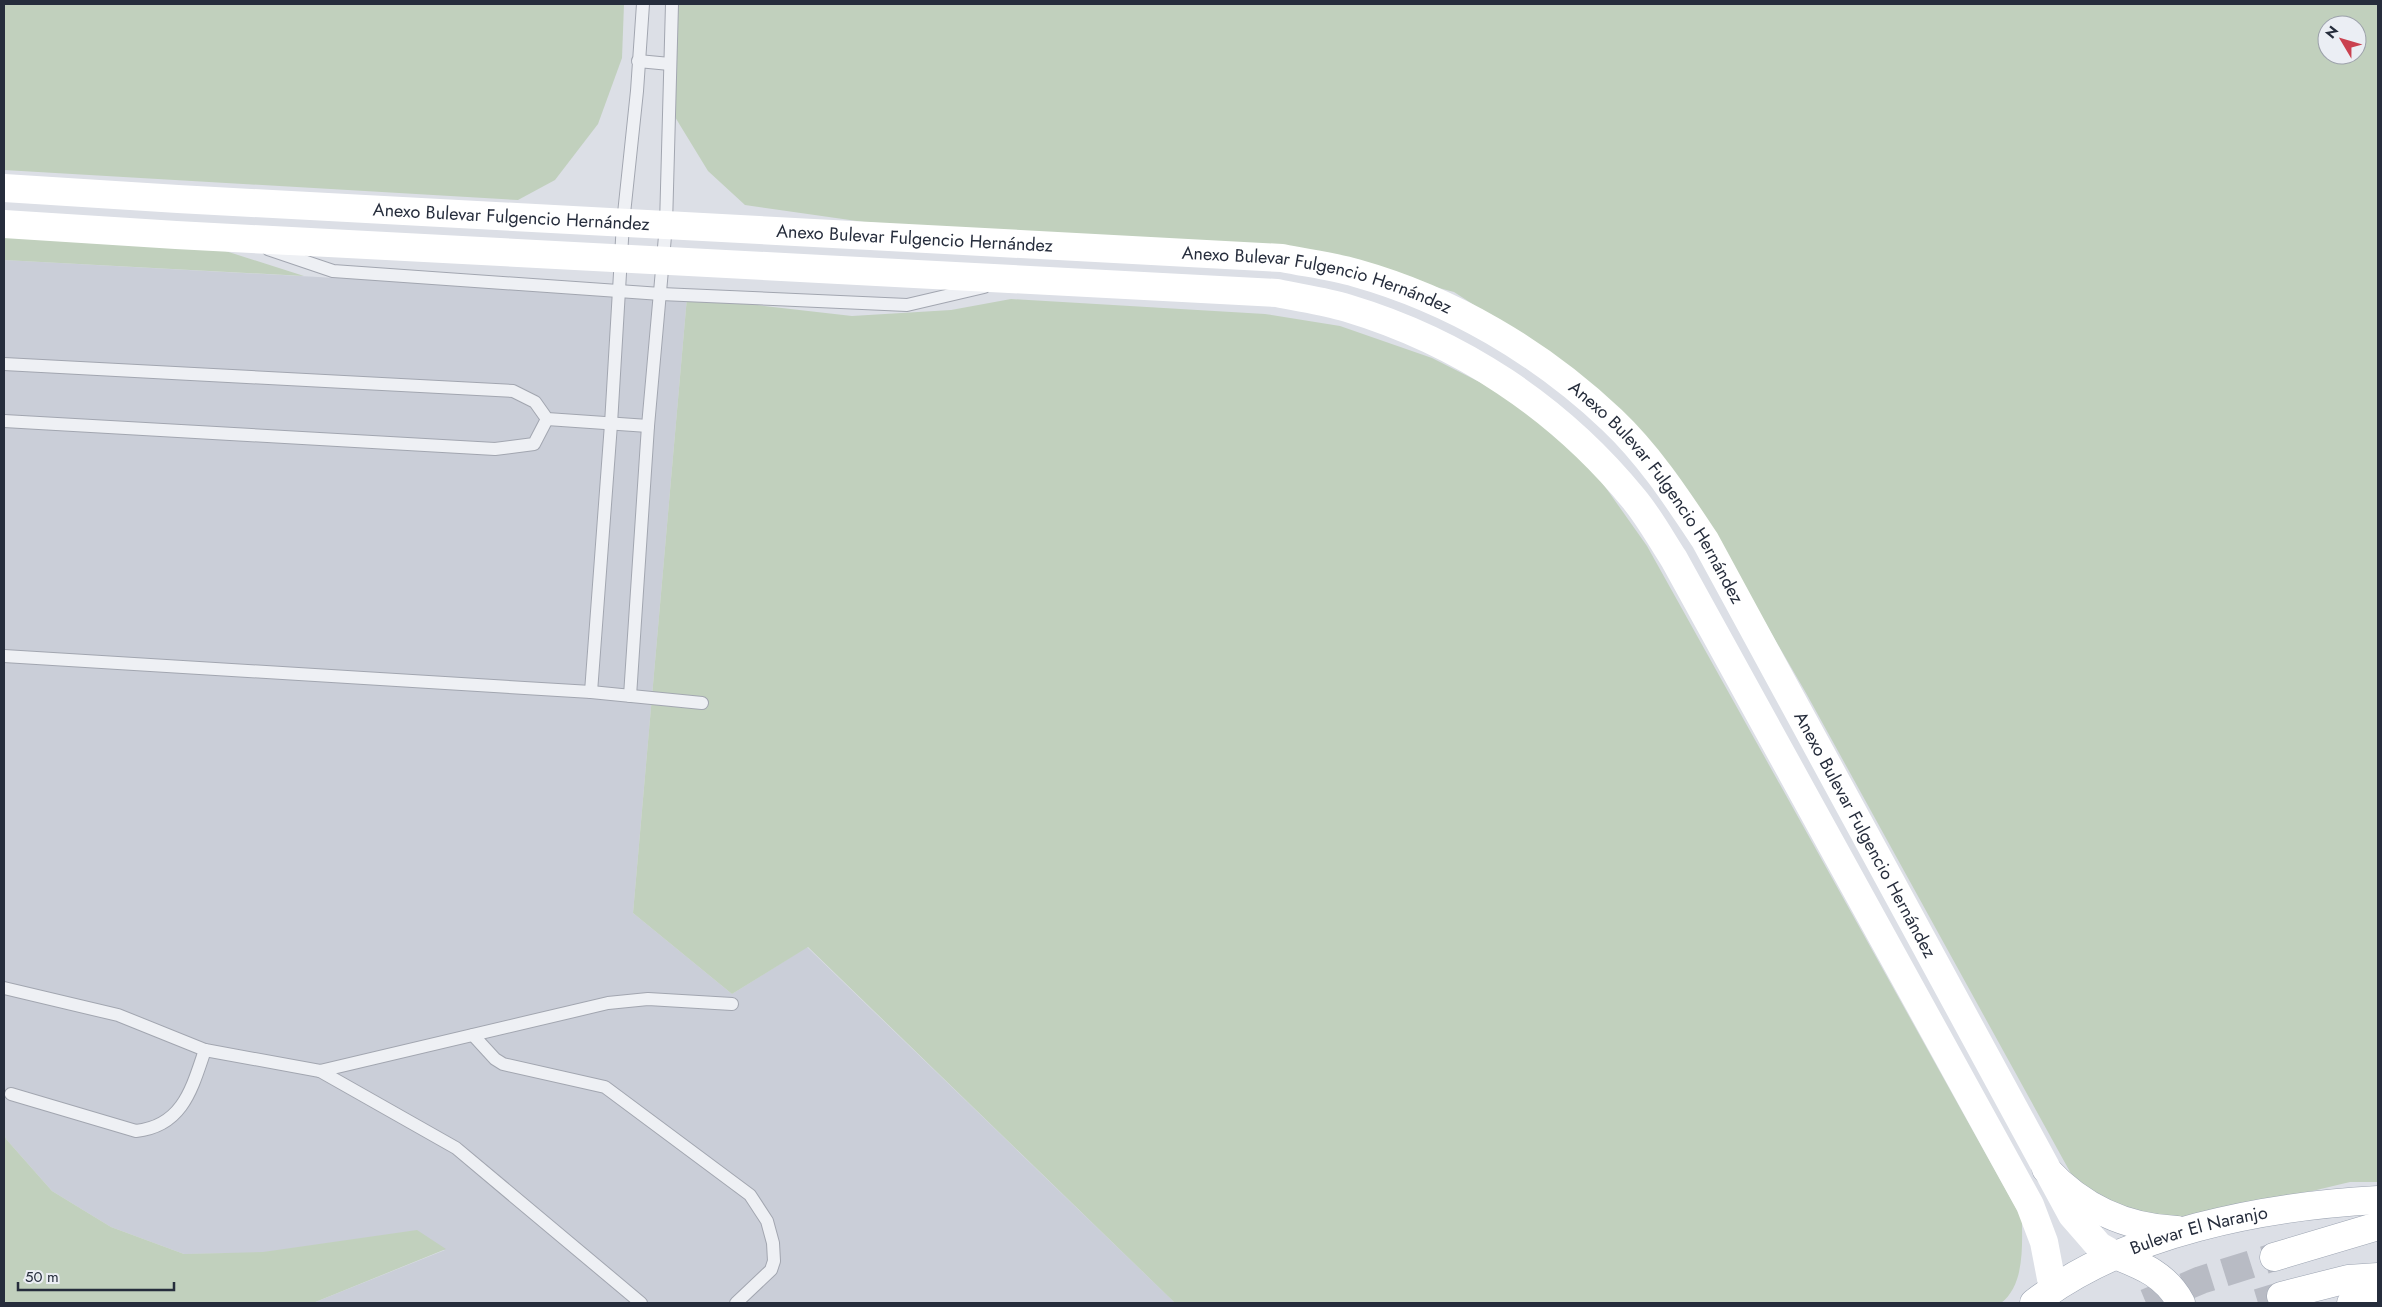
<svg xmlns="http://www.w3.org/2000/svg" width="2382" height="1307" viewBox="0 0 2382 1307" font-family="Jost,sans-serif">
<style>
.built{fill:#caced8}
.green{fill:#c1d0bd;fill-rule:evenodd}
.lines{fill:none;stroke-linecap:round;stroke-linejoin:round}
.primary-tunnel{stroke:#b8bbc4;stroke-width:28;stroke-dasharray:28 14;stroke-linecap:butt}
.service-casing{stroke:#a2a6b0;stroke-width:14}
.primary-casing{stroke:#9ba3b1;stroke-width:29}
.service{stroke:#eef0f4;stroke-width:12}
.secondary{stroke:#fff;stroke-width:28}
.primary{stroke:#fff;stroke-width:28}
.labels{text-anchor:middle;stroke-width:4.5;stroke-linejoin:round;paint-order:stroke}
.street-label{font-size:18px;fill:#262d3c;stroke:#ebeef4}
</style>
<rect width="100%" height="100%" fill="#dcdfe6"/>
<polygon class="built" points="4,260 687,297 633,913 732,994 807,947 1175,1303 313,1303 445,1250 184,1254 111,1227 52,1191 6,1139 4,1132"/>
<g class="green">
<polygon points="4,4 624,4 622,58 598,124 555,180 518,200 4,170"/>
<path d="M675 4H2378V1182H2350L2237 1209 2160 1220 2080 1190 1806 693 1701 512 1565 364 1454 292 1298 250 864 222 745 205 708 171 675 117ZM2327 25H2357V55H2327Z"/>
<polygon points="4,234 216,248 304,276 4,260"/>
<path d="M687 297 852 316 951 310 1011 299 1265 314 1340 326 1432 358 1515 400 1589 464 1647 546 2022 1219C2022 1245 2025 1285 2001 1303H1175L808 947 732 994 633 913Z"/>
<polygon points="4,1132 6,1139 52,1191 111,1227 184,1254 263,1252 417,1230 446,1249 313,1303 4,1303"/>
</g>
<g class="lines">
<g class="primary-tunnel">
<polyline points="2146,1303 2201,1280 2274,1257"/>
<polyline points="2258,1303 2281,1296"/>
</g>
<g class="service-casing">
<g id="service">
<polyline points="638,61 670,64"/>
<polyline points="268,249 333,271 661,294 907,305 984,287"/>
<polyline points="4,364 513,391 535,402 547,419 648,426"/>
<polyline points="4,421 495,449 534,444 547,419"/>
<polyline points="4,656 591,692 702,703"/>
<polyline points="591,692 611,424 623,223 637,91 643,4"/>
<polyline points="630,696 648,426 666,225 672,4"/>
<polyline points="4,988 118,1015 205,1050 320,1071 608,1003 648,999 732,1004"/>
<polyline points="473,1035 495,1059 503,1064 605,1087 750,1195 767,1221 773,1243 774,1261 771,1270 736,1303"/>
<polyline points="320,1071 456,1148 641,1303"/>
<path d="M11 1094 136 1131C183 1126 192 1088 205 1050"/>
</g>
</g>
<g class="primary-casing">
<g id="primary">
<path d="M2046 1169C2081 1207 2126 1228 2177 1230"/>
<path d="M2115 1255C2143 1266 2166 1275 2181 1303"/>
<polyline points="2274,1257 2378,1226"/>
<polyline points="2281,1296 2348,1279 2378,1277"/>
<path id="s2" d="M2034 1303C2125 1232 2265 1206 2378 1200"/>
<polyline points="2351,1303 2378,1296"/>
</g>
</g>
<use href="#service" class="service"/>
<g class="secondary">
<path id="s1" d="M4 188 178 199 1282 258C1306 263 1332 266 1356 273 1452 300 1540 352 1612 420 1649 455 1677 498 1705 540L2072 1215 2099 1246 2115 1255"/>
<path d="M4 224 176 235 1277 293C1300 298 1325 301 1347 308 1460 342 1559 407 1634 499 1649 517 1661 539 1674 559L2030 1205 2044 1242 2053 1289"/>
</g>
<use href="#primary" class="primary"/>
</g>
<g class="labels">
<g class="street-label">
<text dy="6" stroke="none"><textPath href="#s1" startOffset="508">Anexo Bulevar Fulgencio Hernández</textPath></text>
<text dy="6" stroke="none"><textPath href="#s1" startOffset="912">Anexo Bulevar Fulgencio Hernández</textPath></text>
<text dy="6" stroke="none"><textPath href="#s1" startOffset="1318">Anexo Bulevar Fulgencio Hernández</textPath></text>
<text dy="6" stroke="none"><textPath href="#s1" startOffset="1738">Anexo Bulevar Fulgencio Hernández</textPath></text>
<text dy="6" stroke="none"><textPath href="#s1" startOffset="2141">Anexo Bulevar Fulgencio Hernández</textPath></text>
<text dy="6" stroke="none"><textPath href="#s2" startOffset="182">Bulevar El Naranjo</textPath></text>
</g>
</g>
<rect width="2382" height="1307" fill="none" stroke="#262d3c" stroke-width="10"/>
<g transform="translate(2342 40) rotate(308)"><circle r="24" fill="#ebeef4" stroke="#9ca1aa"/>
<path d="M0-4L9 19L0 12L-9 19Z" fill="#ca414f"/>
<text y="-8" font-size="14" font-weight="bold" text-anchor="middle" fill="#262d3c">N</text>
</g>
<path d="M18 1282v8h156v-8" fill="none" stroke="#262d3c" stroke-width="2.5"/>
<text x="25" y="1282" font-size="15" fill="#262d3c" stroke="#ebeef4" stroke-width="4" paint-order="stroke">50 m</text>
</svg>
